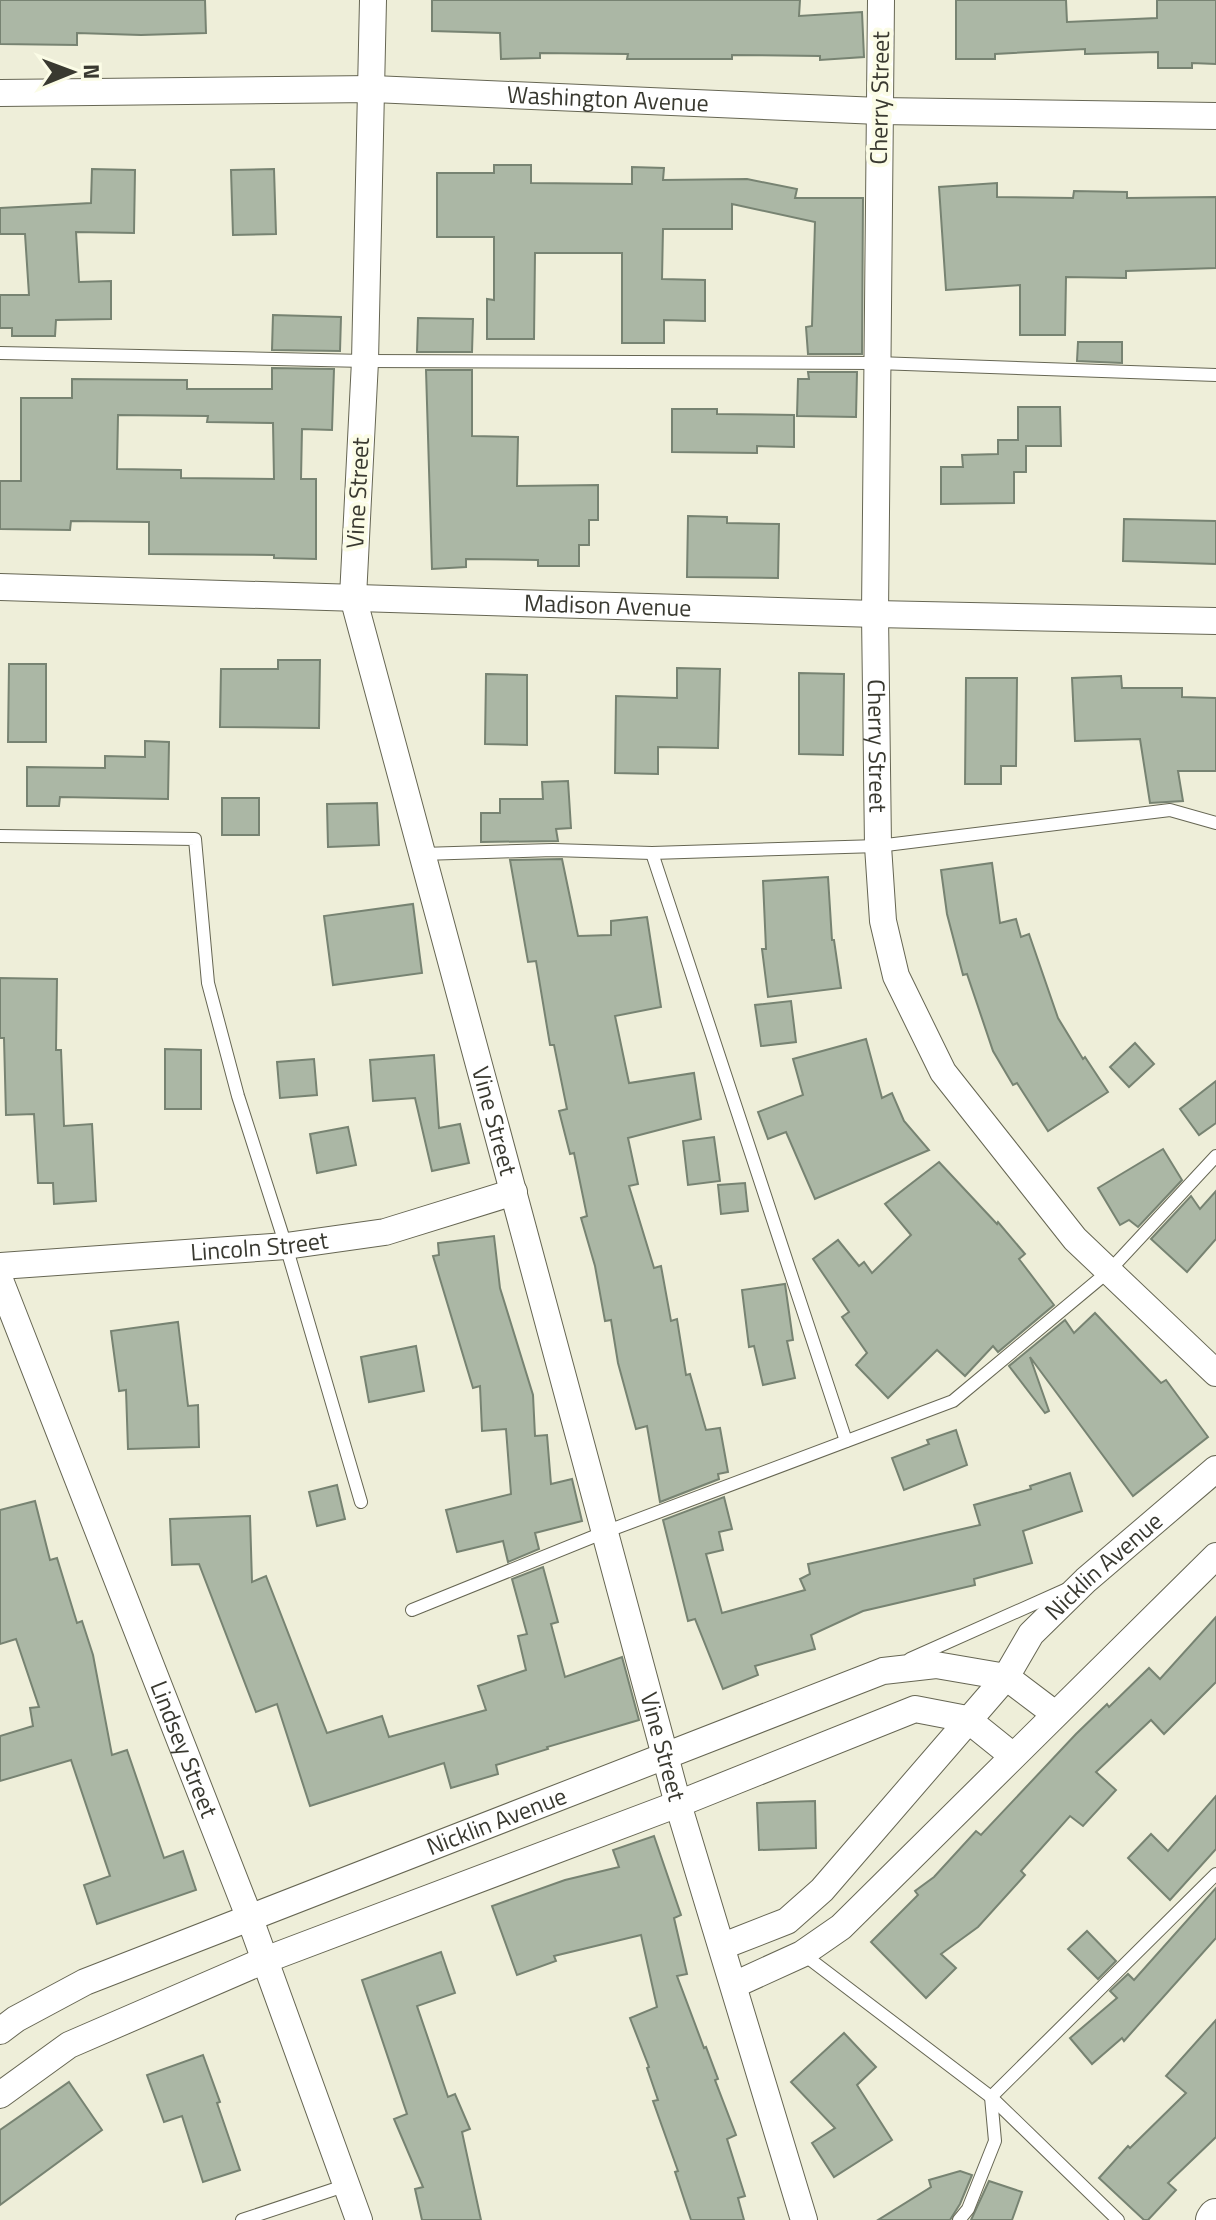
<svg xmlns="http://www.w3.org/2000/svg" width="1216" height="2220" viewBox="0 0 1216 2220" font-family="'Titillium Web',sans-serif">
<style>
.building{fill:#abb7a5;stroke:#778372;stroke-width:2;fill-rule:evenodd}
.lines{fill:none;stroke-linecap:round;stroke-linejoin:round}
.service-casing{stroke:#666653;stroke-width:14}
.minor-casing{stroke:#666653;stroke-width:28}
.secondary-casing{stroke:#666653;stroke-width:38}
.service{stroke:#fff;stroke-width:12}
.minor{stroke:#fff;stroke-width:26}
.secondary{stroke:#fff;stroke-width:36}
.labels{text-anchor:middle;stroke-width:8;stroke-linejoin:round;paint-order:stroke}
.street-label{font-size:24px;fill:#393930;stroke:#fbfce6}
</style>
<rect width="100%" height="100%" fill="#eeeed9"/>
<g class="building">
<polygon points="0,0 205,0 206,33 141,35 77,33 77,45 0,44"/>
<polygon points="432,0 800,0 799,16 862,12 864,57 820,60 820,56 732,55 732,59 627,59 628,54 540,53 540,58 501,59 500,33 432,31"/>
<polygon points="956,0 1066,0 1067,22 1157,18 1157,0 1216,0 1216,64 1192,63 1192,68 1158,68 1158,52 1085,54 1085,49 995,54 995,59 956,59"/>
<polygon points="494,165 531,165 531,183 632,184 632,167 664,168 663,180 747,179 797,189 795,198 863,198 862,354 808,354 806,327 812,326 815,222 732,204 732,229 663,229 662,279 705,280 705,321 664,320 664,343 622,343 622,253 535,253 534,339 487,339 487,299 494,300 494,237 437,237 437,173 494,173"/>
<polygon points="92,169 135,170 134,233 76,232 79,282 111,281 111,319 56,320 55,336 12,336 12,328 0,328 0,295 29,295 25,234 0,234 0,208 91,203"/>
<polygon points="274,169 276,234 233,235 231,170"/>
<polygon points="997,183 997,197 1073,198 1074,191 1127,192 1127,198 1216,197 1216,268 1126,271 1126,278 1066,277 1065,335 1020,335 1020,285 946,290 939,187"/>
<polygon points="273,315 341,317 340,351 272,350"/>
<polygon points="418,318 473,319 472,352 417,352"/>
<polygon points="1078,342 1122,342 1122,363 1077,361"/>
<path d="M272 368 334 369 332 430 302 429 301 479H316V559L274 558V555L149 554V522L71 521 70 530 0 529V481H21V398H72V379L187 380V389H272ZM118 415 208 416 207 422 273 423 274 479 181 478V470L117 469Z"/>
<polygon points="426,370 472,370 472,436 518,437 517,486 598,485 598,520 589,520 589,545 579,545 579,566 538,566 538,560 466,559 466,567 432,569"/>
<polygon points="808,372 857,372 856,417 797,416 798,379 809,379"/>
<polygon points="1018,407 1060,407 1061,446 1026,446 1026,472 1014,472 1014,503 941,504 941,467 963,467 962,455 998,454 998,440 1018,440"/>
<polygon points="672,409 717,409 717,414 794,415 794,447 757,446 757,453 672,452"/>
<polygon points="688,516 727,517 727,523 779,524 778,578 687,577"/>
<polygon points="1124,519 1216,521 1216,564 1123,561"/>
<polygon points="278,660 320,660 319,728 220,727 221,669 278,669"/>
<polygon points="9,664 46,664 46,742 8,742"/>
<polygon points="677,668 720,669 718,748 658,747 658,774 615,773 616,696 677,698"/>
<polygon points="799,673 844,674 843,755 799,754"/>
<polygon points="486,674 527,675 527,745 485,744"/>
<polygon points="1121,676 1122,688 1182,688 1182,697 1216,698 1216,771 1178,771 1183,801 1150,803 1140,739 1075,741 1072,678"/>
<polygon points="966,678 1017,678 1016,766 1001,766 1001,784 965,784"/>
<polygon points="145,741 169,742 168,799 60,797 59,806 27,806 27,767 105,768 105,756 145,757"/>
<polygon points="568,781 571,828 556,829 558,841 481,842 481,813 500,813 500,799 543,799 542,782"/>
<rect x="222" y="798" width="37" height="37"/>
<polygon points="377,803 379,845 328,847 327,804"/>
<polygon points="562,859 578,936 611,935 611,921 647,917 661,1007 615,1016 629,1083 694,1073 701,1119 628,1138 638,1184 629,1186 654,1268 661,1266 671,1321 677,1319 686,1375 690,1374 706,1430 720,1428 728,1472 718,1474 719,1479 660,1502 647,1426 636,1429 618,1363 611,1320 605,1321 595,1266 581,1218 587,1216 574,1153 570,1154 559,1111 567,1109 554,1045 550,1045 536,961 528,962 510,860"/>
<polygon points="992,863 1000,923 1016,919 1021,937 1029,934 1058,1018 1083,1059 1085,1057 1108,1092 1048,1131 1017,1083 1013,1085 993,1051 967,974 963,975 947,914 941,870"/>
<polygon points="828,877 832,940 834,940 841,988 768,997 762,949 766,949 763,881"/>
<polygon points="413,904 422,973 333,985 324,916"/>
<polygon points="0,978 57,979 56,1050 61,1050 64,1126 92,1124 96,1201 54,1204 53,1183 38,1183 34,1114 6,1115 4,1038 0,1038"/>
<polygon points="791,1001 796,1042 761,1046 755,1005"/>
<polygon points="866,1039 882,1098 892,1093 904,1121 929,1150 815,1199 786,1132 768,1139 758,1112 803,1095 793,1059"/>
<polygon points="1135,1043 1154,1064 1129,1087 1110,1067"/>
<polygon points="165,1049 201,1050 201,1109 165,1109"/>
<polygon points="434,1055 439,1128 460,1124 469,1163 432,1171 415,1098 373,1101 370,1060"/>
<polygon points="314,1059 317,1095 280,1098 277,1062"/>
<polygon points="1216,1081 1216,1123 1199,1135 1180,1109"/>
<polygon points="348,1127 356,1165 317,1173 310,1134"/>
<polygon points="714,1137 720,1181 688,1185 683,1141"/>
<polygon points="1163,1149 1182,1180 1138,1227 1129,1220 1120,1225 1098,1188"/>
<polygon points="939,1162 997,1224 998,1222 1025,1254 1019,1259 1054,1305 998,1352 993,1346 965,1376 937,1350 888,1398 856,1365 867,1353 842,1317 849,1312 813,1259 838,1240 859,1266 864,1262 872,1273 911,1235 885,1204"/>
<polygon points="745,1183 748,1211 721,1214 718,1185"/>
<polygon points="1216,1191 1216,1239 1187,1272 1151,1239 1191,1196 1200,1209"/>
<polygon points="494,1236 500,1288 533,1395 535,1436 547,1435 551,1484 572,1479 582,1521 535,1533 539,1549 508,1562 503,1541 457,1552 446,1510 511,1494 506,1429 482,1431 480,1386 473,1388 433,1256 439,1255 438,1243"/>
<polygon points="785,1284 793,1340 787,1341 795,1378 763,1385 754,1346 749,1347 742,1290"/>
<polygon points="1095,1313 1161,1383 1166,1380 1208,1437 1133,1496 1030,1357 1049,1411 1045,1413 1009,1366 1065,1320 1074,1333"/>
<polygon points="178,1322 188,1406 198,1405 199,1447 128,1449 126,1390 119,1391 111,1331"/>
<polygon points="416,1346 424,1391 369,1402 361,1357"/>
<polygon points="956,1430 967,1465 904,1490 892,1458 929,1444 927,1440"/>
<polygon points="1070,1473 1082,1511 1023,1531 1032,1563 974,1579 975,1585 863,1611 811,1635 815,1649 755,1666 758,1675 723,1689 695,1619 688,1621 663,1520 724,1497 732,1529 719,1532 723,1550 706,1554 722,1613 805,1590 800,1579 810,1574 808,1564 980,1525 974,1505 1031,1489 1030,1486"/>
<polygon points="337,1485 345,1519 317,1526 309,1492"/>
<polygon points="35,1501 50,1560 57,1558 77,1623 82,1621 93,1655 112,1755 127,1750 164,1858 183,1851 196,1890 97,1924 84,1885 110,1876 71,1760 0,1781 0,1736 33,1726 30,1708 39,1707 16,1639 0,1644 0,1510"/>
<polygon points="250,1516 252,1582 266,1576 327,1733 382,1716 389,1737 486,1710 478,1686 526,1670 518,1636 527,1634 512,1579 543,1567 558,1622 551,1624 565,1677 622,1657 639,1720 547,1747 548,1749 496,1765 498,1774 451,1788 444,1763 310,1806 277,1704 256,1712 199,1564 172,1565 170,1519"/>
<polygon points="1216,1617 1216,1682 1164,1734 1151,1720 1096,1772 1116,1790 1083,1826 1070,1816 1021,1871 1025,1875 978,1927 941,1954 956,1968 926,1998 871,1942 918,1895 915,1891 934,1877 976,1831 981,1835 1076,1734 1107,1704 1109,1707 1149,1668 1160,1679"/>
<polygon points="1216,1796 1216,1849 1170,1900 1128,1858 1151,1834 1168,1851"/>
<polygon points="815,1801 816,1848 759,1850 757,1803"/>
<polygon points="654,1836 681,1915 674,1918 687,1974 677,1976 704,2048 706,2047 718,2079 715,2080 736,2135 727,2139 745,2196 738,2198 744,2220 691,2220 675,2172 678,2171 653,2101 658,2100 647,2068 649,2067 630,2018 657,2007 641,1935 554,1956 556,1961 517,1975 492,1906 565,1880 619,1867 613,1850"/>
<polygon points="1216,1888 1216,1938 1124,2041 1122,2038 1092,2064 1070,2038 1117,1998 1110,1991 1128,1974 1134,1980"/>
<polygon points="1087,1931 1116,1961 1098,1979 1068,1949"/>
<polygon points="441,1952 455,1993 417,2006 448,2097 455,2094 470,2129 462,2132 481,2220 422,2220 415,2189 423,2187 394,2119 407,2114 362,1980"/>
<polygon points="1216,2020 1216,2137 1168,2183 1176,2190 1148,2220 1144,2220 1099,2178 1128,2146 1130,2148 1186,2093 1166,2076"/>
<polygon points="844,2033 876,2067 857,2085 892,2140 834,2177 812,2143 835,2128 791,2082"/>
<polygon points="203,2055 220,2102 217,2103 240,2170 203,2182 182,2116 164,2122 147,2075"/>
<polygon points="69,2082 102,2130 0,2205 0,2130"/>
<polygon points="960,2171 972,2175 960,2204 950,2220 878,2220 931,2187 929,2180"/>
<polygon points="989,2181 1022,2192 1012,2220 971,2220"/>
</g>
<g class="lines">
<g class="service-casing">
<g id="service">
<polyline points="0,353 365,361 877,363 1216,375"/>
<polyline points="0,836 195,839 208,983 238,1096 286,1246 361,1502"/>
<polyline points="652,853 846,1441"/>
<polyline points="422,854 553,850 652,853 878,846 1170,810 1216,823"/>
<polyline points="412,1610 605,1532 953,1401 1109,1271 1216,1156"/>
<polyline points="910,1659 1065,1590"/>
<polyline points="803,1954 991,2097 1118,2220"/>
<polyline points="242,2220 347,2185"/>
<polyline points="959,2220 968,2209 995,2141 991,2097 1216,1874"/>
</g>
</g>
<g class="minor-casing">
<g id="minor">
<path id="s1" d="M373 0 365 361 353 597 678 1804 804 2220"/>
<path id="s2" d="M881 0 875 614 878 846 883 921 896 976 943 1072 1075 1239 1216 1373"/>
<path id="s3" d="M0 93 373 89 879 111 1216 116"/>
<path id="s4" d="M0 587 875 614 1216 621"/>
<path id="s5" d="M0 1266 286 1246 385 1232 514 1192"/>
<path id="s6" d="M0 1280 250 1919 359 2220"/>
<path id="s7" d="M723 1946 787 1921 822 1890 1006 1677 1031 1634 1086 1580 1216 1469"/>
<polyline points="734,1985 802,1954 841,1927 1216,1556"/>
<path id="s8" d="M0 2031 16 2019 85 1982 883 1671 936 1665 1006 1677 1055 1714"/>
<polyline points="0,2095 69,2045 265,1960 678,1804 915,1709 967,1719 1013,1756"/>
</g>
</g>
<g class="secondary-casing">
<polyline id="secondary" points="1214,2220 1216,2217"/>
</g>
<use href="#service" class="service"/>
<use href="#minor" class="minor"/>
<use href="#secondary" class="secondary"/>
</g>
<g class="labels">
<g class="street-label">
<text transform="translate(880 98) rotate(-89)" y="8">Cherry Street</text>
<text dy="8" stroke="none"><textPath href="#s3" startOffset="608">Washington Avenue</textPath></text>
<text transform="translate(358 493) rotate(-87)" y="8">Vine Street</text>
<text dy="8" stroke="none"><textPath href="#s4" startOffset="608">Madison Avenue</textPath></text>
<text dy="8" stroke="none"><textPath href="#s2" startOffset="746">Cherry Street</textPath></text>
<text dy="8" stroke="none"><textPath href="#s1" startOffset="1140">Vine Street</textPath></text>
<text dy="8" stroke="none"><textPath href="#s5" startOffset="260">Lincoln Street</textPath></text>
<text dy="8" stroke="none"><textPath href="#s7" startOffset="546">Nicklin Avenue</textPath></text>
<text dy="8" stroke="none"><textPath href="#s1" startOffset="1788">Vine Street</textPath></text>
<text dy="8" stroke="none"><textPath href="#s6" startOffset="504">Lindsey Street</textPath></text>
<text dy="8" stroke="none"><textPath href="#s8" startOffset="540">Nicklin Avenue</textPath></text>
</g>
</g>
<g transform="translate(72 72) rotate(89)" stroke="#fbfce6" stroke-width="6" paint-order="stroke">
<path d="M0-6L14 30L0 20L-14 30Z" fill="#393930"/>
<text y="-12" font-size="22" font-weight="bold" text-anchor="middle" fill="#393930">N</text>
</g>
</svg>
